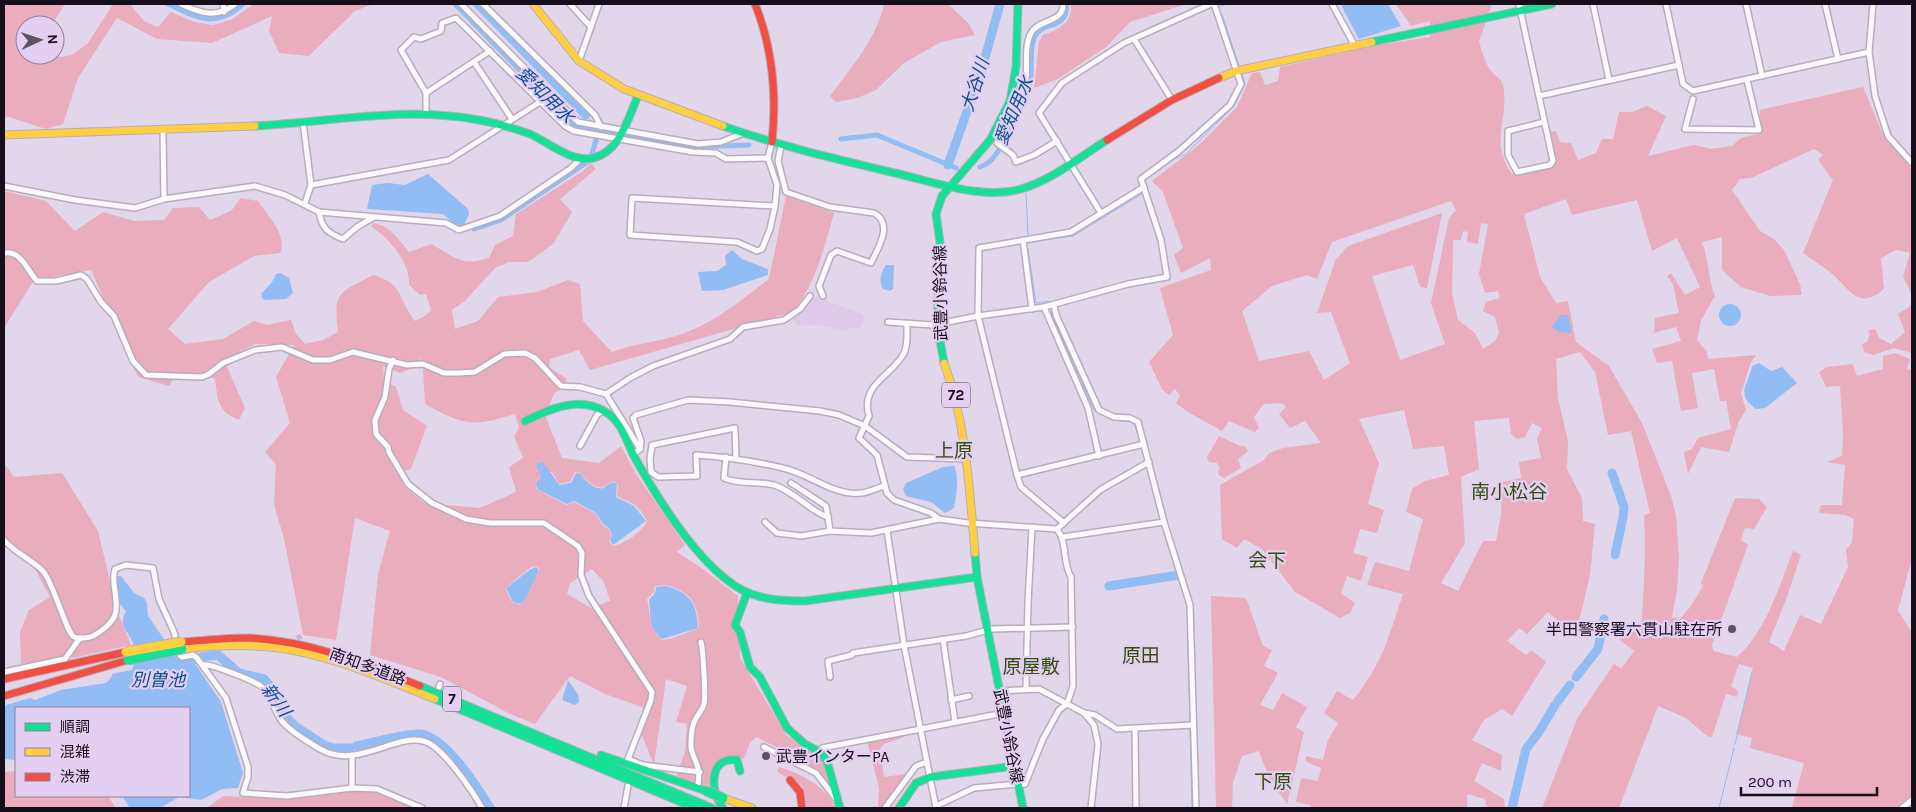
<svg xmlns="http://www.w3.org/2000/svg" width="1916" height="812" viewBox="0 0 1916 812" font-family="Karla,'Noto Sans JP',sans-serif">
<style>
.built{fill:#ddcaea}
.green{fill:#e9adbd;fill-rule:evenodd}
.water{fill:#92bcf4}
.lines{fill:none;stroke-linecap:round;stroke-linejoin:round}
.stream{stroke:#92bcf4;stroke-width:1}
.canal{stroke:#92bcf4;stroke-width:5}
.river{stroke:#92bcf4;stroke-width:9}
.street-tunnel{stroke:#c3b8cb;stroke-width:5;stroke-dasharray:5 2.5;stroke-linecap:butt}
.street-casing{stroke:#b7adbc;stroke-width:8}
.fast-casing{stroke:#b7adbc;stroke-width:9}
.slow-casing{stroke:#b7adbc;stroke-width:9}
.jam-casing{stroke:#b7adbc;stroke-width:9}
.street{stroke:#fbf9fc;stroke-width:5}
.fast{stroke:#16e098;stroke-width:7}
.slow{stroke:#ffcf43;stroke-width:7}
.jam{stroke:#f24e42;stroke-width:7}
.fast-bridge-casing{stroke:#b7adbc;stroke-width:11;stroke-linecap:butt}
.slow-bridge-casing{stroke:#b7adbc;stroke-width:11;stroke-linecap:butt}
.fast-bridge{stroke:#16e098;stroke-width:9}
.slow-bridge{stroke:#ffcf43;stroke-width:9}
.poi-dot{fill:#5d5463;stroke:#e4cef2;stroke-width:2}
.labels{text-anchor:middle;stroke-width:4.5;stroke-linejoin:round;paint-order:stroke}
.shield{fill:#e4cef2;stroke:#54485c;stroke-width:1}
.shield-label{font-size:15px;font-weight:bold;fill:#160e1b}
.street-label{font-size:16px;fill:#160e1b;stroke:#e4cef2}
.poi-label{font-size:16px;fill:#160e1b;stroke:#e4cef2;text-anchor:end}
.water-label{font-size:18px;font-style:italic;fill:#075191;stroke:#e4cef2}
.quarter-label{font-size:19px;fill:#32510d;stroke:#e4cef2}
</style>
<rect width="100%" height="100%" fill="#e2d6ea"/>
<polygon class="built" points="811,295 863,314 864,320 861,329 849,327 848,331 817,325 798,326 793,318"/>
<g class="green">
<polygon points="4,4 65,4 52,25 25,25 25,55 51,55 52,58 72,55 88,43 113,4 130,4 145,22 158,27 171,12 194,22 213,25 231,20 254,4 373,4 355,11 309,56 279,53 269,31 272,16 212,43 157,39 117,18 78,78 63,124 46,129 9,117 4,118"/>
<path d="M884 4H948L969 24 975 35 941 42 904 63 876 90 857 98 836 102 830 96C851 68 877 38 884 4Z"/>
<path d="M1071 4H1186L1130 22 1106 47 1058 79 1034 88 1039 42 1043 35C1059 30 1073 22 1071 4Z"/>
<path d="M1396 4H1492L1479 42C1482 51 1485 63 1491 71 1495 76 1502 79 1503 85 1510 120 1488 140 1512 174L1554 165 1549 132 1556 131 1560 142 1571 143 1578 160 1596 153 1602 139H1613L1619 112H1632L1647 106 1666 116 1648 156 1694 145 1711 149 1732 146 1741 138 1761 133 1760 110 1863 87 1882 132 1912 170V295L1903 277 1910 253 1896 250 1881 258 1884 289C1857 312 1850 288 1830 272 1821 265 1812 260 1803 253L1833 180 1818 160 1823 155 1814 149 1751 178 1740 179 1732 190 1760 231 1774 239 1784 250 1800 284 1802 295 1770 296 1741 287 1722 270V237L1702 242C1709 260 1708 278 1715 296L1701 320 1697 340 1707 352 1708 359 1756 355 1751 362 1741 393 1746 410 1739 421 1729 452 1701 447 1688 474 1684 452 1692 449 1698 438 1731 429 1726 401H1720L1714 369 1692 373 1698 408 1681 411 1672 361 1657 363 1652 349 1681 341 1676 327 1654 333 1655 318 1679 313 1673 284 1667 276 1671 273 1685 295 1700 287 1677 238 1652 251 1637 200 1572 215 1566 199 1524 214 1540 277 1556 303 1568 301 1576 342 1609 366 1642 423 1671 496 1676 516 1679 557 1677 590 1672 617 1680 619 1691 606 1703 586 1701 583 1735 498 1759 499 1767 507 1754 529 1745 528 1741 540 1748 545 1712 645 1713 651 1737 657C1766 631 1779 587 1793 551L1801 554 1788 594 1769 642 1784 651 1800 615 1821 624 1848 567 1846 550 1852 542 1854 519 1845 515 1819 513 1821 505H1842L1845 465 1827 462 1842 456 1843 434 1840 386 1826 387 1819 372 1827 367 1853 364 1857 376 1883 369V356L1895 353 1910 359 1907 369 1912 370V558L1898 610 1912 633V795L1896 808H1792L1804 763 1750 748 1752 738 1736 734 1753 668 1739 664 1731 686 1738 691 1737 697 1726 694 1712 737 1707 736 1686 718 1658 706 1619 808H1542L1578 717 1614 664 1621 669 1634 651 1619 639V633L1641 628C1644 590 1646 553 1644 515L1650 513 1631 431 1608 435 1595 372 1580 352 1556 359 1558 398 1568 441 1567 469 1582 498 1583 521 1595 524 1590 576 1578 625 1568 630 1548 612 1527 634 1519 628 1507 641 1526 655 1531 650 1546 662 1512 716 1502 709 1484 720 1472 740 1502 755 1501 771 1482 763 1474 781 1504 799 1505 808H1487L1485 799 1467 794V808H1310L1311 805 1296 802 1301 778 1318 781 1321 768 1305 761 1306 756 1323 760 1328 740 1338 723 1324 713 1337 691 1353 700C1382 665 1389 636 1403 594L1367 585 1375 562 1409 571 1423 519 1406 512 1412 489 1425 481 1449 475 1444 446 1413 449 1404 410 1359 419 1379 463 1368 504 1384 510 1377 533 1360 529 1353 553 1368 557 1361 581 1347 576 1341 593 1355 603 1350 613 1340 618 1295 592 1262 549 1244 539 1237 548 1222 539 1220 485 1264 460 1269 453 1283 448 1321 443 1305 421 1290 428 1279 414 1286 407 1282 403 1264 404 1254 417 1259 428 1255 432 1229 421 1222 431 1188 412 1176 403 1180 396 1175 389 1169 395 1162 389 1149 362 1173 335 1160 288 1211 270 1210 258 1181 273 1174 255 1183 248 1163 192 1152 181 1199 145 1237 107 1252 73 1260 72 1265 85 1278 81 1280 67 1379 45 1430 37V21L1411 26ZM1451 201 1456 210 1449 218 1431 303 1445 344 1400 360 1372 276 1413 265 1420 287 1427 288 1442 213 1348 246 1336 259 1317 313 1331 312 1350 363 1324 380 1309 351 1259 361 1242 311 1272 286 1307 275 1317 279 1332 242ZM1481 223 1488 224 1479 274 1485 293 1498 291 1500 298 1486 302 1483 311 1495 317 1499 333 1495 341 1483 349 1475 333 1458 320 1452 293 1453 240H1461L1463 231 1468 232 1467 242 1478 244ZM1509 418 1511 434 1517 439 1525 437 1532 423 1542 428 1537 439 1541 458 1519 462 1521 478 1503 482 1501 515 1496 541H1483L1458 591 1441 583 1465 543 1461 477 1479 469 1474 421Z"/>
<path d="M591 163 596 169 560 199 572 212 553 244 528 262H509L495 268 465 301 452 310 455 329 478 321 498 297 537 292 568 280 580 284 583 321 612 352C635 343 659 342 682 334 716 322 740 301 769 279L786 196 834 213C824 248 816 283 793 312L590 370 579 350 550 359 549 367 567 379 562 389 555 392 545 415 562 458 599 463 621 446 636 474 685 545 677 552 703 569 738 596 740 658 787 736 818 753 826 763 832 792C809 760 791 755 756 737L750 743 744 759 733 756 711 775 708 788 676 777 685 752 687 724 676 722 687 686 666 679 654 765 641 733 650 710 605 694 570 676 535 724 508 713 441 677 370 655 378 574 390 531 355 518 336 640 303 635 284 539 274 504 276 465 265 452 290 423 276 377 294 345 255 344 224 360 245 408 239 420C217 411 218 400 215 379L203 373H177L169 386 138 377 91 270 34 280 4 328V191L46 201 75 231 103 212 134 221 164 220 173 208 199 207 210 220 231 211 241 198 258 201C267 215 288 235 280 253L254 256 209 282 168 329 185 344 223 339 254 321 267 325 291 320 296 334 305 344 323 340 338 332C333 291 338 294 373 275 405 284 397 299 415 321L425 316 431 310 426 294 420 295 409 285C410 261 389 239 371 226L373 223C389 225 399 239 409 252L432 244C453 257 463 267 489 258L495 245 513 236 516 214 583 171ZM419 359 430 364 423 370 425 404C465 426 472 427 515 414L519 428 514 436 523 458 509 467 516 492 480 508 424 503 404 486 398 473 411 469 427 426 403 410 396 387 384 381 383 366 400 373 416 367ZM552 472 559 484 570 482 575 472 581 473C584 479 596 490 603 487 608 485 609 482 614 481L618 484 617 496 635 505 641 511 647 521C642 532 625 544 613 546L609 541 611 536 609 529 603 526 596 514 574 502 567 505 536 489C535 477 541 474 552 472ZM534 566 539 568 538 572 525 600 520 605 512 602 505 588C515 581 524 571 534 566ZM592 569 604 582 610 601 591 608 567 594 570 583ZM666 585C691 592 698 603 699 628L670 639 662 640C648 627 651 616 647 599L654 592 655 586Z"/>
<polygon points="1912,305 1912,353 1894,348 1873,355 1864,352 1862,344 1867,342 1870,334 1868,330 1875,329 1879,338 1891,344 1905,332 1898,314"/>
<polygon points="1219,436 1240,446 1245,446 1248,451 1238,459 1241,468 1224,478 1219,475 1218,471 1220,469 1217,463 1209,462 1207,457"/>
<polygon points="4,463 14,477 62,473 98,531 117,610 131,645 77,657 21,664 20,632 29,610 50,597 34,567 4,538"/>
<polygon points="1211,596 1246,598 1263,646 1272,650 1264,666 1278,673 1260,705 1273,710 1282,693 1307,707 1296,727 1304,732 1287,804 1270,780 1259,751 1242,756 1233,782 1232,808 1216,808"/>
<polygon points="904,735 904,737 884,744 880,749 884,777 906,774 881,808 878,808 879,788 867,741"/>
<path d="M779 767C801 773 826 787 836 808H805C809 776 791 784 777 771Z"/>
<polygon points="15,771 16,796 108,796 116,808 4,808 4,772"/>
<polygon points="351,791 378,792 416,808 207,808 223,796 287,799 313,797"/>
</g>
<g class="water">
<polygon points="1343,4 1388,4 1401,26 1359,39 1342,7"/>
<polygon points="428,174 468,209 469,214 463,227 450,223 449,219 443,214 367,209 372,185 387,183 405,185"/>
<polygon points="732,250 742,259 768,269 768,275 723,290 702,291 698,272 717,271 726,265 725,256"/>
<path d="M886 265H894L893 289 890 291 883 289C878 280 881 273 886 265Z"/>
<polygon points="280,273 289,278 293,293 286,299 263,300 261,294 272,282 276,274"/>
<circle cx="1730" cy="315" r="11"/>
<polygon points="1561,315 1568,315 1572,333 1559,332 1552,327"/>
<path d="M1759 363 1771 371 1782 367 1797 383 1765 408 1756 409C1735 393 1748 386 1752 366Z"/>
<path d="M954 466C960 478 956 495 954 508L945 513 931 502 906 496 903 489 906 483 943 467Z"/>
<path d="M551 473 559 485 571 483 576 473 581 474C584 480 596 491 603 488 607 486 609 483 614 482L617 484 616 497 634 506 646 521 613 545 610 540 612 536 610 529 604 525 596 513 574 501 567 504 537 489 536 483 542 474Z"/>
<path d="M535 567 538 569V572L525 600 520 604 513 602 506 588C516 581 525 572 535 567Z"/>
<path d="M116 576H121L134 593 144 598 147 603 148 616 181 664 194 662 221 702 243 773 238 788 222 789 201 800 179 797 160 808H130L122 796H189V708H16V760L4 759V708L6 705 30 698 35 700 61 690 106 683 111 678 112 674 132 670C135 663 136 650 133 643 127 630 118 625 126 611L119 603Z"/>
<path d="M666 586C690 593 697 603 698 628L662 639C647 626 652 617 649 600L655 593 656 587Z"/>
<polygon points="568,680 578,694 579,702 575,705 562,700"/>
</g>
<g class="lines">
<g class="stream">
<polyline points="1220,7 1220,6 1227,4"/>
<polyline points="1222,14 1239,66"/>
<polyline points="1152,175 1176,158 1185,155 1234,106 1245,84 1242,74"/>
<polyline points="1026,193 1028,236"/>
<polyline points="1033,241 1073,236 1142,194"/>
<polyline points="1028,249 1036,303 1049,301 1049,303"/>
<polyline points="1050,311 1094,410 1112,420 1131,422 1135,426 1140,441"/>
<polyline points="1142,448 1145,460"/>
<polyline points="1147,467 1149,473"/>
<polyline points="1187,605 1190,723"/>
<polyline points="1190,728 1192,808"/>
<polyline points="1735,744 1752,672"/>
<polyline points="1719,808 1734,748"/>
</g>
<g class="canal">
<path d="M168 4C197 18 216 29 243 4"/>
<polyline points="455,4 571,123 585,130 694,147 749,145"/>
<polyline points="841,139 877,135 956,168"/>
<polyline points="592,154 596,140"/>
<path d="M980 167C985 165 990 162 993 158 1004 145 1028 95 1031 78 1032 65 1029 48 1035 36 1044 20 1067 31 1067 4"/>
<polyline points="474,229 501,220 589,161"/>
</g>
<g class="river">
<polyline points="478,4 586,115"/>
<polyline points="948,165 981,72 1000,4"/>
<polyline points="541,467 546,474"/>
<polyline points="1612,473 1624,507 1623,518"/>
<polyline points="1615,555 1622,522"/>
<polyline points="1109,586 1179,575"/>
<polyline points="201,657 218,655 239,673 264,679 272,688 287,718 295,726 324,745 333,748 350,748"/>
<polyline points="181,662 196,659"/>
<polyline points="1576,677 1598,649 1604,619"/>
<polyline points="1558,701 1570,685"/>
<path d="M356 746C373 743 405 733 420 734 445 736 478 788 490 808"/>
<polyline points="1512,808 1526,749 1539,732 1555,705"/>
</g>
<polyline class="street-tunnel" points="298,635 304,646"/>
<g class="street-casing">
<g id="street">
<path d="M181 4C200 13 217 19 235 4"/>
<polyline points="223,4 224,12"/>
<polyline points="461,4 578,122 698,144 721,142 744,133"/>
<polyline points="483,4 595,115 601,127"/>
<polyline points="570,4 591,27"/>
<polyline points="1332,4 1355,46"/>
<polyline points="1519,4 1553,161 1550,165 1517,172 1508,155 1508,131 1544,122"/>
<polyline points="1593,4 1609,80"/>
<polyline points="1666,4 1683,84 1693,91 1869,52"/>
<polyline points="1746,4 1762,76"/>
<polyline points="1825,4 1838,59"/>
<polyline points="1873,4 1869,52 1875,96 1888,136 1912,163"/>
<polyline points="1134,39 1172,100"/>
<polyline points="579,61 599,4"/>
<polyline points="474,62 512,119"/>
<polyline points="426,93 490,51"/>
<polyline points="1539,96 1679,65"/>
<polyline points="1693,99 1685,129 1759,130 1747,80"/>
<polyline points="426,113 426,93 401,50 414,37 421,39 441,31 442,23 456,18 565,126 574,131 693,152 716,153 726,159 768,158"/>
<polyline points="303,122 311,185 305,203"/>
<polyline points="163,130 164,199"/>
<path d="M1057 141 1034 155 1016 162 1013 155 997 143C1007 125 1020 104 1025 83 1029 68 1023 48 1031 33 1038 19 1064 23 1063 4"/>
<polyline points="772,142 768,158 777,185 775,206"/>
<path d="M781 146 778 161 786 192 830 207 874 213C894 224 878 248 871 263L837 251 831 255 819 286 823 296"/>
<polyline points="311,185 449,160 540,102"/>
<polyline points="4,186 75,200 135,208 164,199 255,186 285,195 319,212 446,223 459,230 500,216 571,168 580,159"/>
<polygon points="632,198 775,206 770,229 762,249 757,251 737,242 630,235"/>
<path d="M319 212C322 229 328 233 343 239L357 227 374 217"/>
<polyline points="1101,213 1039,113 1062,83 1124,43 1211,4"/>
<polyline points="1023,240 1032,309"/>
<path d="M4 253C21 250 27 270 37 281H56L81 275 87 279 101 302 114 316 133 361 146 375 202 377 209 374 223 363 255 350 282 347 313 360H330L353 352 407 365 423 364 444 373H459L475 372 504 354 525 353 535 358 561 386 580 387 606 394 640 449 633 455"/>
<polyline points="1054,305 1056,315 1099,410 1114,417 1130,418 1138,422 1164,522 1190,605 1196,808"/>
<polyline points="1044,307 1088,408 1099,456"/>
<polyline points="888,322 933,325 978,316 1044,307 1128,284 1167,277 1161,240 1141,179 1179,151 1230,105 1241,84 1214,4"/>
<path d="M907 324C907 333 908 348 903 355 890 377 860 385 869 416L859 438 877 455 887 493 894 500 931 513 939 519"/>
<polyline points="393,360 389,369 385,397 375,420 376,434 388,447 389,452 408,484 432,503 466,519 490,523 544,523 578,546 582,553 581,575 589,596 652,692 651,700 628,759 643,765 700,772"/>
<polyline points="606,394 630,378 653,366 730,339 743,327 784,320 800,309 810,296"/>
<polyline points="580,446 597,415 603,410"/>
<polyline points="640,449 641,441 633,418 636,415 688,400 730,402 820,411 839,415 865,426 907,457 966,459"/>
<path d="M726 457 724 478C739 485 759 481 774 485 794 491 812 513 828 517L830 531"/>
<path d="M736 458 735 428 652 445 650 459 651 472 658 477 697 476 696 455C725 457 754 461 783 468 808 473 835 497 862 493 869 492 877 488 884 486"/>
<polyline points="1017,475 1144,444"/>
<polyline points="791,483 826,506 828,517"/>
<polyline points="765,522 777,533 801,536 830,531 871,533 939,519 968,523 1057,529 1100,490 1149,462"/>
<polyline points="1064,523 1021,487 1017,475 978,316 979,248 1071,232 1144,187"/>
<polyline points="887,530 904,645 936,808"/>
<polyline points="1063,537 1164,522"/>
<path d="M4 540C15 553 31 559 43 571 54 584 66 632 74 637 79 639 88 638 93 636 101 632 112 623 115 615 120 600 110 583 115 569L126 565 153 568 159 599 174 632 179 654 182 657 193 655 197 658 226 698 248 767V777L243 793 287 796 352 788 377 789 422 808"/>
<polyline points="943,639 955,722"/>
<path d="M203 665C210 663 257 682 262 687 271 696 274 710 281 720 289 731 308 742 320 749 356 770 394 734 423 741 442 745 473 792 482 808"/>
<polyline points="4,672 65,659 80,638"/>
<polyline points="830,677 828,661 852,655 853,653 966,636 992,629 1073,627"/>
<polyline points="439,687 440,684"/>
<polyline points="1026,689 1028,602 1032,527"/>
<polyline points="1000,691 1039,689 1084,713 1095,715 1117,729 1193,725"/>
<polyline points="951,700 969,696"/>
<polyline points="1084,713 1094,725 1098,744 1091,808"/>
<polyline points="1135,728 1136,808"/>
<polyline points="764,747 816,773 836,799"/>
<polyline points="820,752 822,748 1004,713"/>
<path d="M698 784C702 762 689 756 691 743 691 737 692 726 695 720 698 714 702 711 704 704 706 698 703 649 701 642"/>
<path d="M1019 785 1025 784 1043 739 1059 710 1067 704 1073 686 1071 577C1062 562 1068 544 1057 529"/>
<polyline points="352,788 352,755"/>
<polyline points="936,806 974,788 1018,784"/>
<polyline points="624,808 628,786"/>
<polyline points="885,808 916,766 927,762"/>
<polyline points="1902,808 1912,800"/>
</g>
</g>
<g class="fast-casing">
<g id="fast">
<polyline points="1372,42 1552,4"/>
<path d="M255 126C331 122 403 106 479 120 496 123 513 128 530 134 548 142 572 163 593 158 620 152 628 118 638 96"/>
<path d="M723 126C780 146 836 159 895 173 934 182 981 200 1021 189 1052 180 1080 157 1107 140"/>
<polyline points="944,363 937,323 941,249 936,214 942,196 990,140 1010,101 1016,67 1018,4"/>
<path d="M525 421C550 409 578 396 604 411 622 421 626 441 635 458 658 499 700 567 742 590 762 600 783 601 805 601L977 577"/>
<polyline points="975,553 977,577 1023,808"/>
<polyline points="747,593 735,625 740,632 750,667 760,677 787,728 805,744 820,752 827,761 840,808"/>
<polyline points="420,686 712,808"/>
<polyline points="435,699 695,808"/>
<polyline points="601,755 706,791"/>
<polyline points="931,777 1015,766"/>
<path d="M723 808C710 792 708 756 737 760L740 771"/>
<polyline points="899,808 916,783 931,777"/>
</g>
</g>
<g class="slow-casing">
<g id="slow">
<polyline points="533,4 579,61 624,89 723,126"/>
<polyline points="1219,78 1236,71 1372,42"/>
<polyline points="4,135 255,126"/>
<path d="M944 363C967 426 969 487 975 553"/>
<path d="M182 649C211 646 241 644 270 647 328 653 381 678 435 699"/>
<polyline points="723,798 752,808"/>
</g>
</g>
<g class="jam-casing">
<g id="jam">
<path d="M755 4C773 49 777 94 772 142"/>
<polyline points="1107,140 1172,100 1219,78"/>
<path d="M181 642C204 641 228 637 250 638 315 642 362 663 420 686"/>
<polyline points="4,679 126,652"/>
<polyline points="4,696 128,660"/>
<polyline points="790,780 800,792 802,808"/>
</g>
</g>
<use href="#street" class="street"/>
<use href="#fast" class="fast"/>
<use href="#slow" class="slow"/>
<use href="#jam" class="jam"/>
<g class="fast-bridge-casing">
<g id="fast-bridge">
<polyline points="128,660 182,649"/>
<polyline points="706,791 723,798"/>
</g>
</g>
<g class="slow-bridge-casing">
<polyline id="slow-bridge" points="126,652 181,642"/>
</g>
<use href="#fast-bridge" class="fast-bridge"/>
<use href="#slow-bridge" class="slow-bridge"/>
</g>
<g class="poi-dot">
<circle cx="1732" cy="629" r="5"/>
<circle cx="766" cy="756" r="5"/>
</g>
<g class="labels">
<g class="shield">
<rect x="942" y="382.5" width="28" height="25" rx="4"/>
<rect x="443" y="686.5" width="18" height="25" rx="4"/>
</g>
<g class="shield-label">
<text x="956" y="400">72</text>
<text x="452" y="704">7</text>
</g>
<g class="street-label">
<text transform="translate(940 293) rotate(-91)" y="6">武豊小鈴谷線</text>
<text transform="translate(368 666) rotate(20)" y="6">南知多道路</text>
<text transform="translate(1009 736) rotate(79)" y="6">武豊小鈴谷線</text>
</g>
<g class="poi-label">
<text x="1722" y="635">半田警察署六貫山駐在所</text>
<text x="776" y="762" text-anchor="start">武豊インターPA</text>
</g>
<g class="water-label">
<text transform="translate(975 85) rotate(-72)" y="6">大谷川</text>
<text transform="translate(545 95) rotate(44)" y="6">愛知用水</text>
<text transform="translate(1014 111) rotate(-67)" y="6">愛知用水</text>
<text x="158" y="686">別曽池</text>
<text transform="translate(276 700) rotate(54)" y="6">新川</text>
</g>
<g class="quarter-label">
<text x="954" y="457">上原</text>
<text x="1509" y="498">南小松谷</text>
<text x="1267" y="567">会下</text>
<text x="1141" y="662">原田</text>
<text x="1031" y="673">原屋敷</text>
<text x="1273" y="788">下原</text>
</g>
</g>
<rect width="1916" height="812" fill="none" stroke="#160e1b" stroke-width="10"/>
<rect x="15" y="707" width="175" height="90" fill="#e4cef2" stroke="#92819c"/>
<rect x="25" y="723" width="25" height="8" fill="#16e098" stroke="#92819c"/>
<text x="60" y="732" font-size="15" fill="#160e1b">順調</text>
<rect x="25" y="748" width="25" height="8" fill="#ffcf43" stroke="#92819c"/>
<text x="60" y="757" font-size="15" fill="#160e1b">混雑</text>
<rect x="25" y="773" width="25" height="8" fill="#f24e42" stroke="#92819c"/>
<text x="60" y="782" font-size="15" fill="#160e1b">渋滞</text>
<g transform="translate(40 40) rotate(87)"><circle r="24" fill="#e4cef2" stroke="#92819c"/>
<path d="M0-4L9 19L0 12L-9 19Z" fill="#5d5463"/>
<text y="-8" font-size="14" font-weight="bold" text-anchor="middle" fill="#160e1b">N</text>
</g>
<path d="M1741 787v8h136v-8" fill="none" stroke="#160e1b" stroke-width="2.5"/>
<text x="1748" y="787" font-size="15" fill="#160e1b" stroke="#e4cef2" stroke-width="4" paint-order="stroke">200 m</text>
</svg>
